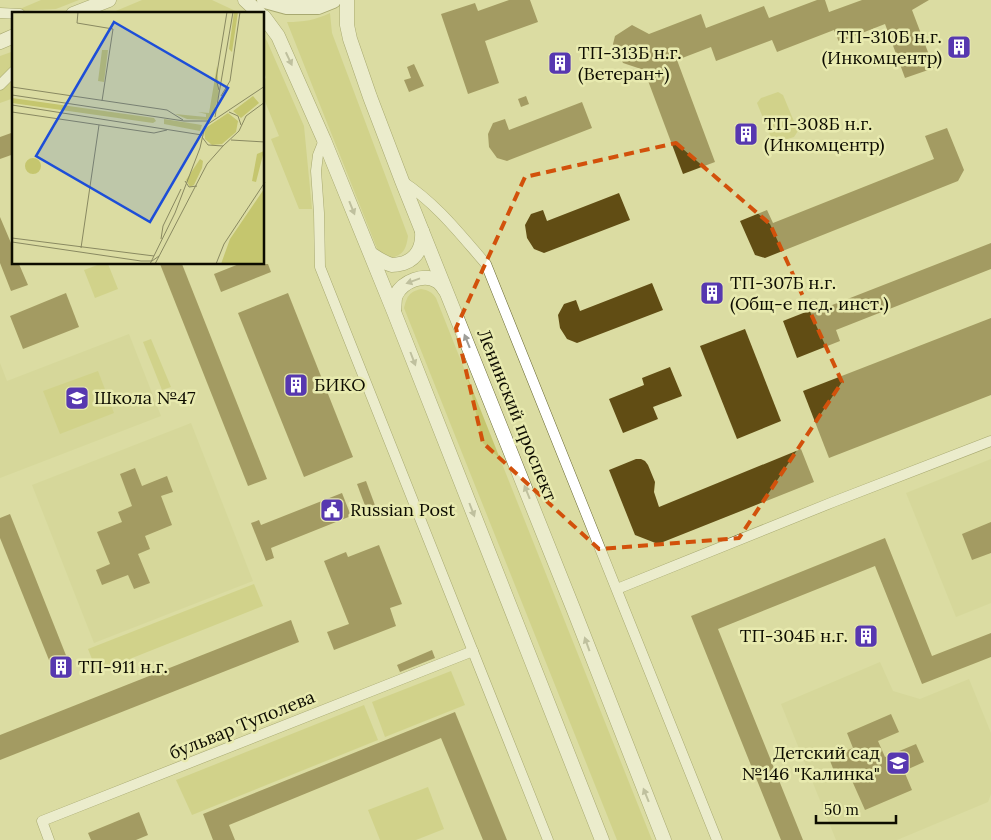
<svg xmlns="http://www.w3.org/2000/svg" width="991" height="840" viewBox="0 0 991 840" font-family="Lora,serif">
<style>
.built{fill:#d0d190}
.green{fill:#c5c66e}
.building{fill:#614d14}
.lines{fill:none;stroke-linecap:round;stroke-linejoin:round}
.minor-casing{stroke:#6b6b34;stroke-width:11}
.secondary-casing{stroke:#6b6b34;stroke-width:15}
.primary-casing{stroke:#6b6b34;stroke-width:18}
.minor{stroke:#fff;stroke-width:10}
.secondary{stroke:#fff;stroke-width:14}
.primary{stroke:#fff;stroke-width:16}
.oneway{fill:#9e9e99}
.marked{fill:none;stroke:#d2510b;stroke-width:4;stroke-dasharray:10 6;stroke-linejoin:round}
.labels{text-anchor:middle;stroke-width:5;stroke-linejoin:round;paint-order:stroke}
.poi-label{font-size:18px;fill:#0d0c00;stroke:#e8eaaf;text-anchor:start}
.street-label{font-size:18px;fill:#0d0c00;stroke:#e8eaaf}
.inset-road{fill:none;stroke:#898961;stroke-width:1}
.view{fill:#1d4ed8;fill-opacity:0.15;stroke:#1d4ed8;stroke-width:2.5}
.inset-edge{fill:none;stroke:#0d0c00;stroke-width:2.5}
</style>
<rect width="100%" height="100%" fill="#dbdca2"/>
<g class="built">
<polygon points="129,334 161,416 0,478 0,363 7,381"/>
<polygon points="191,423 253,581 94,643 32,485"/>
<polygon points="991,459 991,603 956,617 906,493"/>
<polygon points="880,662 893,691 920,699 969,679 991,733 991,794 988,802 897,840 836,840 781,704"/>
</g>
<g class="green">
<polygon points="41,0 79,0 56,9 15,11"/>
<polygon points="142,0 212,0 242,14 112,14 111,13"/>
<path d="M330 13 332 33 408 236C406 252 402 255 388 259L378 251 287 22C304 22 315 20 330 13Z"/>
<polygon points="264,37 267,41 304,126 312,209 299,209 271,139 279,136 264,99 264,79 266,78 264,71"/>
<polygon points="14,51 14,66 0,80 0,56"/>
<polygon points="14,80 14,98 0,103 0,90"/>
<polygon points="778,92 783,95 798,131 794,137 777,142 772,140 757,103 761,98"/>
<polygon points="100,264 108,264 118,289 95,298 84,270"/>
<path d="M421 289C428 290 432 292 436 298L652 840H617L404 308C407 296 409 292 421 289Z"/>
<polygon points="151,339 171,387 162,390 143,342"/>
<polygon points="98,371 114,413 60,434 43,391"/>
<polygon points="254,584 263,606 97,672 88,649"/>
<polygon points="451,671 465,705 385,737 372,702"/>
<polygon points="364,705 378,740 192,815 176,780"/>
<polygon points="428,787 444,829 416,840 380,840 368,810"/>
</g>
<g class="building">
<polygon points="509,0 530,0 538,22 485,41 499,83 468,94 441,14 475,3 478,11"/>
<polygon points="817,0 825,0 829,12 862,0 929,0 912,10 934,68 905,78 885,24 839,42 834,30 777,52 772,40 716,61 711,47 677,60 715,162 683,174 644,70 623,63 613,44 615,36 632,25 649,34 701,14 706,28 764,6 769,18"/>
<polygon points="960,37 967,52 957,56 951,41"/>
<polygon points="563,58 566,66 558,69 555,61"/>
<polygon points="414,64 424,86 409,92 404,80 411,78 407,67"/>
<polygon points="526,96 529,104 521,107 518,99"/>
<polygon points="582,102 592,128 507,161 497,158 489,147 488,134 493,123 505,119 509,130"/>
<polygon points="748,124 755,140 745,144 738,129"/>
<polygon points="947,128 964,170 958,181 765,258 755,255 740,221 767,210 773,223 934,159 925,136"/>
<polygon points="14,132 14,154 0,159 0,137"/>
<polygon points="619,193 630,220 544,253 534,249 527,238 525,225 531,214 543,210 547,221"/>
<polygon points="0,217 14,250 14,264 19,264 28,285 11,291 0,263"/>
<polygon points="991,243 991,269 836,330 840,341 797,358 783,321 826,304 827,307"/>
<polygon points="160,264 182,264 267,479 248,486"/>
<polygon points="239,264 268,264 271,272 221,292 214,274"/>
<polygon points="652,283 663,310 577,343 567,339 560,328 558,315 564,304 576,300 580,311"/>
<polygon points="718,285 722,295 705,301 701,292"/>
<polygon points="66,293 79,327 23,349 10,316"/>
<polygon points="288,293 353,457 304,477 238,313"/>
<polygon points="991,318 991,395 829,458 803,391"/>
<polygon points="745,329 781,421 737,439 700,346"/>
<polygon points="670,367 682,396 653,407 658,419 623,433 609,399 644,385 642,378"/>
<polygon points="801,449 814,482 658,544 635,535 609,470 636,459 641,459 645,461 648,465 655,482 654,492 659,507"/>
<polygon points="135,468 142,486 167,476 173,492 161,496 172,525 145,536 150,549 138,554 150,583 134,589 128,575 102,585 96,570 110,564 97,532 122,522 118,512 132,506 120,474"/>
<polygon points="366,481 376,508 367,511 357,484"/>
<polygon points="342,493 351,516 271,548 274,558 266,561 251,523 259,520 261,525"/>
<polygon points="10,514 71,668 55,675 0,538 0,518"/>
<polygon points="991,522 991,553 972,560 962,534"/>
<polygon points="885,538 932,656 991,633 991,657 922,684 875,566 718,629 803,840 781,840 691,616"/>
<polygon points="379,545 402,604 390,608 396,626 334,650 327,632 349,624 324,561 346,552 348,557"/>
<polygon points="291,620 299,642 0,760 0,735"/>
<polygon points="868,628 873,641 864,644 859,632"/>
<polygon points="432,650 435,658 400,672 397,665"/>
<polygon points="455,712 507,840 483,840 441,738 229,825 235,840 213,840 203,814"/>
<polygon points="891,714 899,732 878,741 885,757 916,744 924,762 904,771 912,790 865,810 849,774 837,779 829,758 853,748 847,733"/>
<polygon points="139,812 148,835 136,840 91,840 88,833"/>
</g>
<g class="lines">
<g class="minor-casing">
<g id="minor">
<polyline points="0,13 20,14"/>
<polyline points="0,85 14,71"/>
<polyline points="324,140 318,155 316,171 319,213 320,267 548,840"/>
<path d="M402 181C437 204 459 233 486 264L717 840"/>
<polyline points="617,589 833,502 991,441"/>
<polyline points="49,840 42,821 473,651"/>
</g>
</g>
<g class="secondary-casing">
<g id="secondary">
<polyline points="245,0 260,14"/>
<polyline points="347,0 347,25 350,39 370,97 402,181 573,608 664,840"/>
<polyline points="73,14 109,0"/>
<polyline points="264,17 278,36 324,140 394,312 602,840"/>
<polyline points="0,42 14,36"/>
<path d="M371 254C377 258 384 263 392 265 396 265 400 264 404 263 418 258 423 245 422 231"/>
<path d="M394 310C395 306 394 299 396 295 403 281 424 273 437 281 440 283 443 287 445 290"/>
</g>
</g>
<g class="primary-casing">
<polyline id="primary" points="265,0 287,6 318,6 333,0"/>
</g>
<use href="#minor" class="minor"/>
<use href="#secondary" class="secondary"/>
<use href="#primary" class="primary"/>
</g>
<defs><path id="oneway-solid" d="M-6-.8H1V-3.2L6.5 0L1 3.2V.8H-6Z" transform="scale(1.25)"/></defs>
<g class="oneway">
<use href="#oneway-solid" transform="translate(289 59) rotate(65)"/>
<use href="#oneway-solid" transform="translate(352 208) rotate(68)"/>
<use href="#oneway-solid" transform="translate(413 281) rotate(160)"/>
<use href="#oneway-solid" transform="translate(467 341) rotate(-112)"/>
<use href="#oneway-solid" transform="translate(413 359) rotate(69)"/>
<use href="#oneway-solid" transform="translate(527 492) rotate(-112)"/>
<use href="#oneway-solid" transform="translate(472 510) rotate(69)"/>
<use href="#oneway-solid" transform="translate(587 644) rotate(-110)"/>
<use href="#oneway-solid" transform="translate(646 795) rotate(-112)"/>
</g>
<path d="M0 0H991V840H0ZM676 143 770 224 842 382 739 538 599 549 483 443 456 328 525 177Z" fill="#dbdca2" fill-opacity=".55" fill-rule="evenodd"/>
<path class="marked" d="M676 143 770 224 842 382 739 538 599 549 483 443 456 328 525 177Z"/>
<defs>
<g id="building-square" transform="scale(1.25)"><rect x="-9" y="-9" width="18" height="18" rx="4" fill="#5738b0" stroke="#e8eaaf"/><path d="M-4-6H4V6H1V3H-1V6H-4ZM-2.5-4.3h1.7v1.8h-1.7ZM.8-4.3h1.7v1.8H.8ZM-2.5-1h1.7V.8h-1.7ZM.8-1h1.7V.8H.8Z" fill="#fff"/></g>
<g id="school-square" transform="scale(1.25)"><rect x="-9" y="-9" width="18" height="18" rx="4" fill="#5738b0" stroke="#e8eaaf"/><path d="M0-5L7-2L0 1L-7-2ZM-4 1L0 2.5L4 1V4Q0 6-4 4Z" fill="#fff"/></g>
<g id="civic-square" transform="scale(1.25)"><rect x="-9" y="-9" width="18" height="18" rx="4" fill="#5738b0" stroke="#e8eaaf"/><path d="M-.6-6.5H3V-4.5H.6V-3L4-1V1h2V6H-6V1h2V-1L-.6-3ZM-1.2 2.5V6h2.4V2.5Z" fill="#fff"/></g>
</defs>
<g fill-rule="evenodd">
<use href="#building-square" x="959" y="47"/>
<use href="#building-square" x="560" y="63"/>
<use href="#building-square" x="746" y="134"/>
<use href="#building-square" x="712" y="293"/>
<use href="#building-square" x="296" y="385"/>
<use href="#school-square" x="77" y="398"/>
<use href="#civic-square" x="332" y="510"/>
<use href="#building-square" x="866" y="636"/>
<use href="#building-square" x="61" y="667"/>
<use href="#school-square" x="898" y="763"/>
</g>
<g class="labels">
<g class="poi-label">
<text x="942" y="43" text-anchor="end">ТП-310Б н.г.<tspan x="942" dy="21">(Инкомцентр)</tspan></text>
<text x="578" y="59">ТП-313Б н.г.<tspan x="578" dy="21">(Ветеран+)</tspan></text>
<text x="764" y="130">ТП-308Б н.г.<tspan x="764" dy="21">(Инкомцентр)</tspan></text>
<text x="730" y="289">ТП-307Б н.г.<tspan x="730" dy="21">(Общ-е пед. инст.)</tspan></text>
<text x="314" y="391">БИКО</text>
<text x="94" y="404">Школа №47</text>
<text x="350" y="516">Russian Post</text>
<text x="848" y="642" text-anchor="end">ТП-304Б н.г.</text>
<text x="78" y="673">ТП-911 н.г.</text>
<text x="880" y="759" text-anchor="end">Детский сад<tspan x="880" dy="21">№146 "Калинка"</tspan></text>
</g>
<g class="street-label">
<text transform="translate(517 415) rotate(68)" y="6">Ленинский проспект</text>
<text transform="translate(242 725) rotate(-22)" y="6">бульвар Туполева</text>
</g>
</g>
<g transform="translate(12 12)">
<rect width="252" height="252" fill="#dbdca2"/>
<path d="M222 0H226L220 40 217 37ZM90 38H96L92 70 86 69ZM205 54 207 82 201 103 195 108 175 107 163 102 194 105V102L186 100 197 101ZM241 84 247 91 229 106 221 99ZM0 86 142 106 144 109 141 111 0 91ZM216 101 226 109 224 120 210 132 200 133 193 127 192 117ZM152 107 190 113 188 119 152 112ZM252 139 244 170 240 169 245 142ZM13 154a8 8 0 1 1 16 0a8 8 0 1 1-16 0ZM188 147 191 149 190 156 182 173 178 175 174 168ZM252 177V252H209L218 227Z" fill="#c5c66e"/>
<path class="inset-road" d="M66 0 65 11 101 17 90 89M0 75 155 98 171 108M207 78 204 67 215 0M0 83 172 109H197M209 84 218 69 228 0M0 93 190 123M0 100 142 121 155 118M217 100 226 104 229 113M203 105 221 0M190 125 196 133 211 134 227 119 234 104 253 90M219 128 253 130M173 169 177 175 185 174M0 226 142 244M149 227 151 214 169 177M0 230 129 249H140L147 244M69 236 87 113M138 252 163 201 188 136 193 114 253 74M143 252 195 152 211 134M204 252 212 232 253 170"/>
<path class="view" d="M102 10 216 76 138 210 24 144Z"/>
<rect width="252" height="252" class="inset-edge"/>
</g>
<path d="M816 815v8h80v-8" fill="none" stroke="#0d0c00" stroke-width="2.5"/>
<text x="824" y="815" font-size="15" fill="#0d0c00" stroke="#e8eaaf" stroke-width="4" paint-order="stroke">50 m</text>
</svg>
